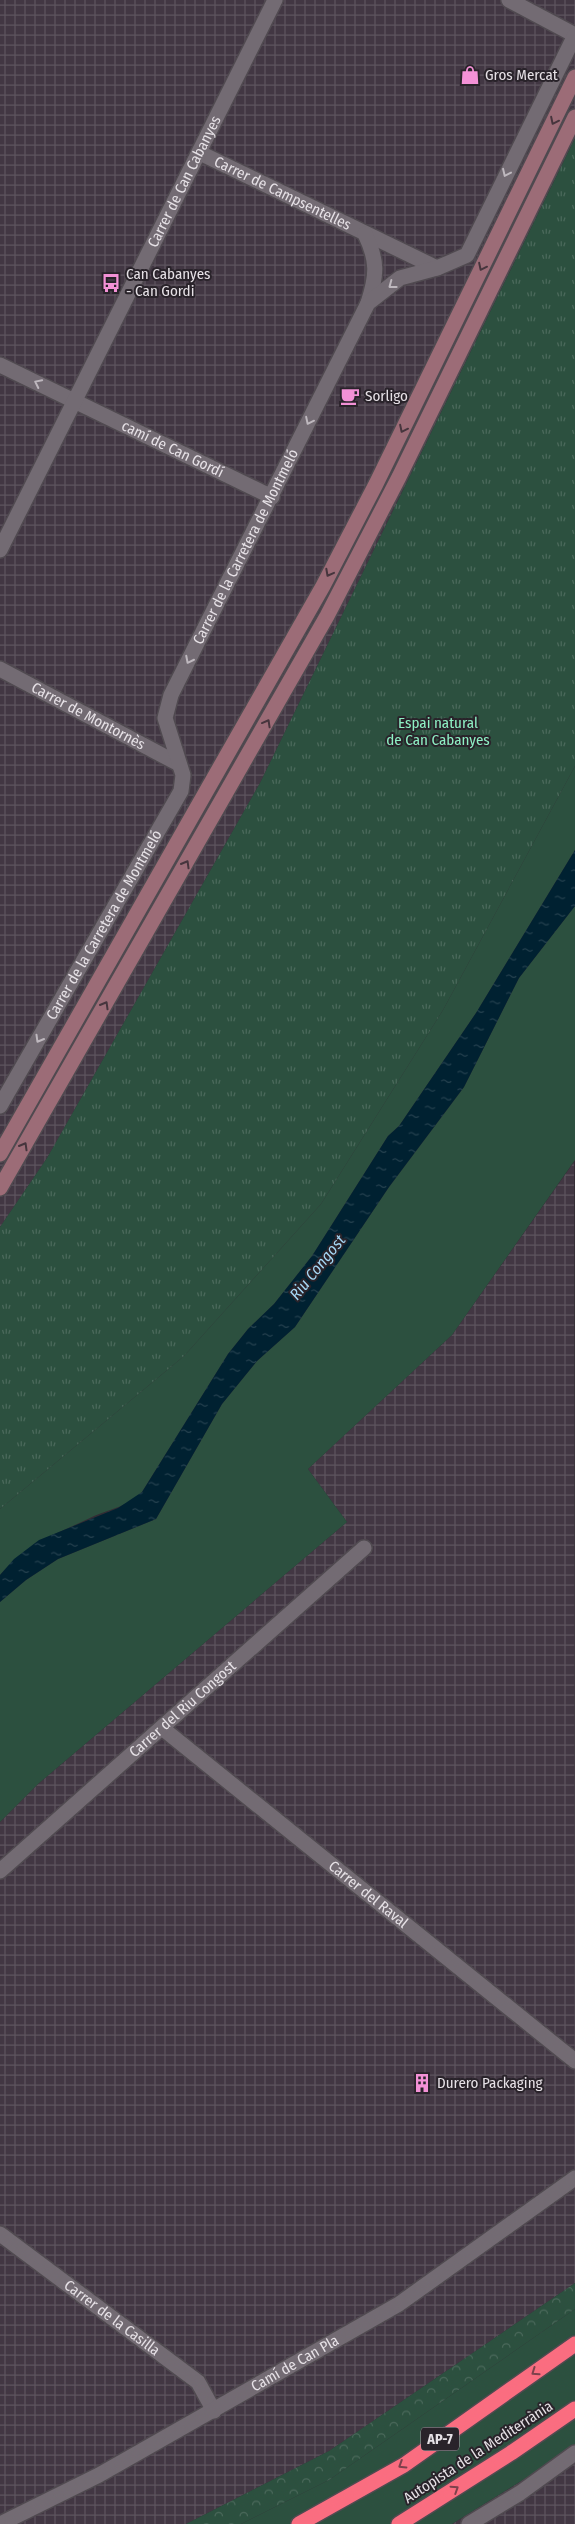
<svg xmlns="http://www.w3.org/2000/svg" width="575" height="2524" viewBox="0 0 575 2524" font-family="'Fira Sans Condensed',sans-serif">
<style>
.industrial{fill:url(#industrial-grid)}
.green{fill:#2c503f}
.forest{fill:url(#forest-crowns)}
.park{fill:url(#park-tufts)}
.water{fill:url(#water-ripples)}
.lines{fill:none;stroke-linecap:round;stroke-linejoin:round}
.street-casing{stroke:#504a50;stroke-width:18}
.secondary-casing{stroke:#504a50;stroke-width:18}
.highway-casing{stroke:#504a50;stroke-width:18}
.street{stroke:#736b73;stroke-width:15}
.secondary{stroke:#9c6c77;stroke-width:15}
.highway{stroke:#fa6d80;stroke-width:15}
.oneway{stroke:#46353d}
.oneway2{stroke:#beb8be}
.oneway3{stroke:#7d414c}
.labels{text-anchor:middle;stroke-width:4;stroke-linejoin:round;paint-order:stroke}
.shield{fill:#29232a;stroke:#ada8ae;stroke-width:1}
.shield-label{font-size:14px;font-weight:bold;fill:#e6e1e6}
.poi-label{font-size:15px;fill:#e6e1e6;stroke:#29232a;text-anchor:start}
.street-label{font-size:15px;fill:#e6e1e6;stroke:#29232a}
.park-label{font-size:15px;fill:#8ef0c4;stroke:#29232a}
.water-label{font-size:16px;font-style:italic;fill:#a5d8f6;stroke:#29232a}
</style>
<defs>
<pattern id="industrial-grid" width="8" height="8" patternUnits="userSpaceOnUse" patternTransform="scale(1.25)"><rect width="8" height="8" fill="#423743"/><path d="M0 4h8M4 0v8" fill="none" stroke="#5d545e"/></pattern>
<pattern id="forest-crowns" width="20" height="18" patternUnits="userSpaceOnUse" patternTransform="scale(1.25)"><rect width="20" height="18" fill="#2c503f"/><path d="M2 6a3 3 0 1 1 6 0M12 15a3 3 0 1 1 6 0" fill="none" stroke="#4b695b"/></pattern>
<pattern id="park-tufts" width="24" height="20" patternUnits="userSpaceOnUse" patternTransform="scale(1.25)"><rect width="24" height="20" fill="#2c503f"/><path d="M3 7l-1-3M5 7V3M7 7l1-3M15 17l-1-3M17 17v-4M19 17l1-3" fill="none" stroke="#4b695b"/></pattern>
<pattern id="water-ripples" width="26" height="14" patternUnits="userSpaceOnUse" patternTransform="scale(1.25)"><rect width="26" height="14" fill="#002131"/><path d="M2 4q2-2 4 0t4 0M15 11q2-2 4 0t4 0" fill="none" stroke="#25414f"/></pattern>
</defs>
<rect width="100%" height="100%" fill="#332c34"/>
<g class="industrial">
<polygon points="0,0 575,0 575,138 260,783 47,1158 0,1227"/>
<polygon points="574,1162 575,2283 329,2451 186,2524 0,2524 0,1822 38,1784 347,1522 308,1469 452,1335"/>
<polygon points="575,2444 575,2524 452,2524 542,2468"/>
</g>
<g class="green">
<path d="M575 766V850L476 1013 399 1126 388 1136 312 1256 274 1304 248 1329 228 1354 142 1492C128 1506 111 1509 94 1516 55 1535 31 1541 0 1575V1509L184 1356 321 1204 443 1010Z"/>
<polygon points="575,906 575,1160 452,1335 308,1469 347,1522 38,1784 0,1822 0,1602 26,1580 58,1559 156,1519 222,1404 257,1361 295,1327 389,1187 464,1087 519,978"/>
<polygon points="575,2309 575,2444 542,2468 452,2524 241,2524 329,2480"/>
</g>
<polygon class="forest" points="575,2283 575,2309 329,2480 241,2524 186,2524 329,2451"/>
<polygon class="park" points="575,138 575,766 443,1010 321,1204 184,1356 0,1509 0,1227 47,1158 260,783"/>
<polygon class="water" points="575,850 575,906 519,978 464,1087 389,1187 295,1327 257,1361 222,1404 156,1519 58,1559 26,1580 0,1602 0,1575 14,1559 39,1540 118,1508 142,1492 228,1354 248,1329 274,1304 312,1256 388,1136 399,1126 476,1013"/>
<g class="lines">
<g class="street-casing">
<g id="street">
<polyline points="509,0 575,35"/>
<path id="s1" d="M200 153 437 268"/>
<path d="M365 234C378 261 377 275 368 303"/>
<path id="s2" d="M0 365 272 497"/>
<path id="s3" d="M0 550 275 0"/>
<path id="s4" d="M0 669 177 763"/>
<path id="s5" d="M0 1106 181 791 183 775 165 718 171 695 368 303 400 278 437 268 467 255 575 35"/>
<path id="s6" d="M162 1728 575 2061"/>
<path id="s7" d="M0 1871 364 1548"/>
<path id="s8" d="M0 2234 198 2382 214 2411"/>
<path id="s9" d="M0 2524 99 2475 399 2304 575 2178"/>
<polyline points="469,2524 520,2493 575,2453"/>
</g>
</g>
<g class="secondary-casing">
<g id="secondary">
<polyline points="0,1154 323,586 376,484 575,77"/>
<polyline points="0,1188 327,616 399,477 575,117"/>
</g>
</g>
<g class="highway-casing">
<g id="highway">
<polyline points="299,2524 404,2465 575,2344"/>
<polyline points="399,2524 511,2453 575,2409"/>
</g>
</g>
<use href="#street" class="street"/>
<use href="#secondary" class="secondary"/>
<use href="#highway" class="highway"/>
</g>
<defs><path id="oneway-chevron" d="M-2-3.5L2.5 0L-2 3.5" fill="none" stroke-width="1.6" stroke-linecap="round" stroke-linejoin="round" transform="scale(1.25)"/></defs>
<g class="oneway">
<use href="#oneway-chevron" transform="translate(554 121) rotate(116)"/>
<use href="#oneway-chevron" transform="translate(482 267) rotate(116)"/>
<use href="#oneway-chevron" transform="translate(403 429) rotate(116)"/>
<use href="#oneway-chevron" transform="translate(329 573) rotate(118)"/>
<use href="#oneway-chevron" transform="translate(267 723) rotate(-61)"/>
<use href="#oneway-chevron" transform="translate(186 864) rotate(-60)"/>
<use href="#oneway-chevron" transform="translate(105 1005) rotate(-60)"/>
<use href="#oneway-chevron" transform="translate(24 1146) rotate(-60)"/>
</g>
<g class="oneway2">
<use href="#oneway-chevron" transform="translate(506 173) rotate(115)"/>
<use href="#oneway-chevron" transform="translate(392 285) rotate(143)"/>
<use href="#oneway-chevron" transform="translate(38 383) rotate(-154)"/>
<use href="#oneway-chevron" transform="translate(309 421) rotate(116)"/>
<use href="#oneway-chevron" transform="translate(189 660) rotate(117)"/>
<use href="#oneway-chevron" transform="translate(39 1039) rotate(120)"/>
</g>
<g class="oneway3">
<use href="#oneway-chevron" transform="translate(535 2372) rotate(145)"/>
<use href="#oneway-chevron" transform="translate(402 2465) rotate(148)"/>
<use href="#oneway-chevron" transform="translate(455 2489) rotate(-33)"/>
</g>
<defs>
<g id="shop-bare" transform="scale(1.5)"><path d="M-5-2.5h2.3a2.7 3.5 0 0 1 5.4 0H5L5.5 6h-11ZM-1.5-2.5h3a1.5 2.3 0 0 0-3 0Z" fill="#f391d6" stroke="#29232a" stroke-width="2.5" paint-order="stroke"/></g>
<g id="bus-bare" transform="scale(1.5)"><path d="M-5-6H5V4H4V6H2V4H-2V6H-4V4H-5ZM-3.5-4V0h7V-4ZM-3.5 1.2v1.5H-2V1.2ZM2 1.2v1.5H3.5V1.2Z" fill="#f391d6" stroke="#29232a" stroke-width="2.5" paint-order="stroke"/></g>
<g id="cafe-bare" transform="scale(1.5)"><path d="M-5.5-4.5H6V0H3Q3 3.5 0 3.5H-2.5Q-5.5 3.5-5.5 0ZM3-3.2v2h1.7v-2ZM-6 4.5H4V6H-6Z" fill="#f391d6" stroke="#29232a" stroke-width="2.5" paint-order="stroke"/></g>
<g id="building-bare" transform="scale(1.5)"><path d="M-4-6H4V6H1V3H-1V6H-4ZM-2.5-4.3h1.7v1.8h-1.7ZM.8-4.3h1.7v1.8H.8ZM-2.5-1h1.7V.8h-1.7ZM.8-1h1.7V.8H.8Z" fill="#f391d6" stroke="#29232a" stroke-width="2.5" paint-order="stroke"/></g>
</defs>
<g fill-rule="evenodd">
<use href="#shop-bare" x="470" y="75"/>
<use href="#bus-bare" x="111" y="283"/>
<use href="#cafe-bare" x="350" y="396"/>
<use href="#building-bare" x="422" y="2083"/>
</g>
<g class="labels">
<rect class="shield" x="421" y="2427.5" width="38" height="23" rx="4"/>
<g class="shield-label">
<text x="440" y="2444">AP-7</text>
</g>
<g class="poi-label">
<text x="485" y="80">Gros Mercat</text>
<text x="126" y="279">Can Cabanyes<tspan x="126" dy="17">- Can Gordi</tspan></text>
<text x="365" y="401">Sorligo</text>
<text x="437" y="2088">Durero Packaging</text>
</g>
<g class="street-label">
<text dy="5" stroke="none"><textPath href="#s3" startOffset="412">Carrer de Can Cabanyes</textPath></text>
<text dy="5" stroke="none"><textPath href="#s1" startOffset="92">Carrer de Campsentelles</textPath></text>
<text dy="5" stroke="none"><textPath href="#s2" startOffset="192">camí de Can Gordí</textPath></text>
<text dy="5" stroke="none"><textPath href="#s5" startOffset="629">Carrer de la Carretera de Montmeló</textPath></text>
<text dy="5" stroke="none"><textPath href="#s4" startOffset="100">Carrer de Montornès</textPath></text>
<text dy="5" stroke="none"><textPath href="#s5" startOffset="209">Carrer de la Carretera de Montmeló</textPath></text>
<text dy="5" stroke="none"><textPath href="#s7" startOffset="244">Carrer del Riu Congost</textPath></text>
<text dy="5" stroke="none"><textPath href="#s6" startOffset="265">Carrer del Raval</textPath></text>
<text dy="5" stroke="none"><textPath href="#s8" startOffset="140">Carrer de la Casilla</textPath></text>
<text dy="5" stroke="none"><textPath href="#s9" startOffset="336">Camí de Can Pla</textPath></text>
<text transform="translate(478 2452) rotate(-33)" y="5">Autopista de la Mediterrània</text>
</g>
<g class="park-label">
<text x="438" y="728">Espai natural<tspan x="438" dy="17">de Can Cabanyes</tspan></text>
</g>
<g class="water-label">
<text transform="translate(317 1267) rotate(-51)" y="6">Riu Congost</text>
</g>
</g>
</svg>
